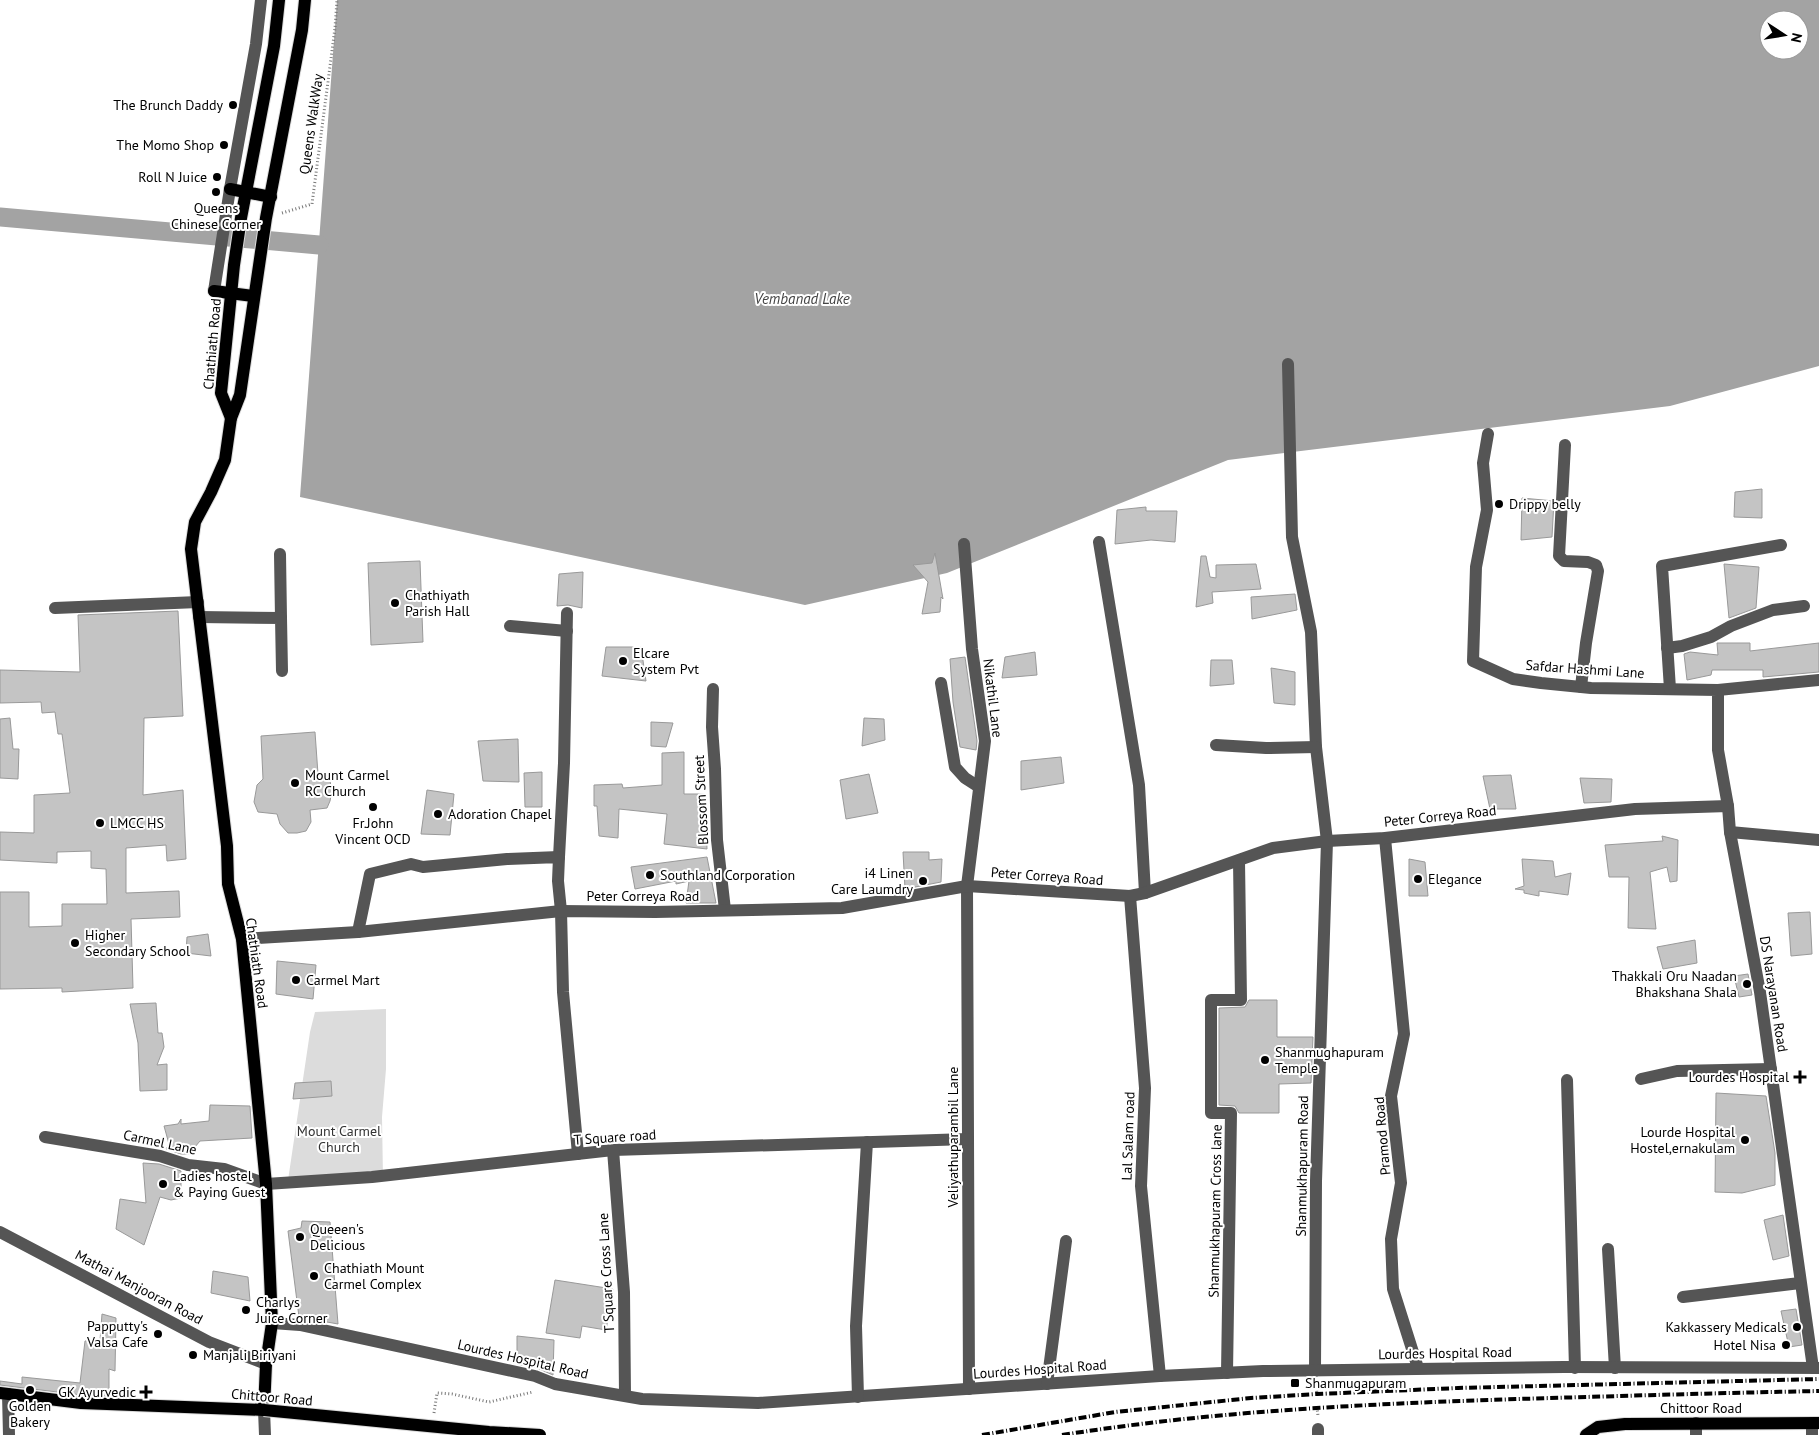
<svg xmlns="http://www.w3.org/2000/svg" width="1819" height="1435" viewBox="0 0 1819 1435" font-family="'PT Sans',sans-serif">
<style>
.green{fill:#dcdcdc}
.water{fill:#a3a3a3;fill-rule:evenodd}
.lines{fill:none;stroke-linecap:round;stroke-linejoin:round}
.canal{stroke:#a3a3a3;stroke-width:19}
.building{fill:#c4c4c4;stroke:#999}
.major-casing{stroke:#dbdbdb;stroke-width:14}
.path{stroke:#777;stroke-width:3;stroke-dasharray:1 2.5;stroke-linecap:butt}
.minor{stroke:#555;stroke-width:12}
.major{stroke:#000;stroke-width:12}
.rail{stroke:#000;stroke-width:4;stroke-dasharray:8 2.5 1 2.5;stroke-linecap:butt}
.major-bridge-casing{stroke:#dbdbdb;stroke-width:14;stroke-linecap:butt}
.major-bridge{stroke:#000;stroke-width:12}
.poi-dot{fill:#000;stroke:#fff;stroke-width:2}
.labels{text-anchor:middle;stroke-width:4;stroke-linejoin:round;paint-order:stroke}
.poi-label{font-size:14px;fill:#000;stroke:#fff;text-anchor:start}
.street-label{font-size:14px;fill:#000;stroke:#fff}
.park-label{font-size:14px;fill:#333;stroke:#fff}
.water-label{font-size:15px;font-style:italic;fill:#444;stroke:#fff}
</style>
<rect width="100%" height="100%" fill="#fff"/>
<polygon class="green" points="386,1009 386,1069 382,1117 383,1179 287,1187 310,1032 315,1012"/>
<path class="water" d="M337 0H1819V366L1670 406 1228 460 947 573 805 605 300 497ZM1769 20H1799V50H1769Z"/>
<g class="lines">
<polyline class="canal" points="0,217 319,245"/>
</g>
<g class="building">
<polygon points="1762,489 1762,518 1734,517 1735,492"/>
<polygon points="1522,498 1554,501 1552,537 1521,540"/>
<polygon points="1146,507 1146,511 1177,511 1175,542 1151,540 1115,544 1117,510"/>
<polygon points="935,553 943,599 941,597 940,612 922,614 928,582 913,565 932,563"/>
<polygon points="1201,556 1206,556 1210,577 1216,578 1216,565 1256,564 1261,589 1212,592 1213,603 1196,607"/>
<polygon points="420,561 423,642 371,645 368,563"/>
<polygon points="1724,564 1759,567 1756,608 1729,618"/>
<polygon points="583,572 582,608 568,605 557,606 559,574"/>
<polygon points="1295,594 1297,610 1252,619 1251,597"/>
<polygon points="178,611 183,716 144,718 143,795 183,790 186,859 167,861 166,845 126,848 126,893 179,891 180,917 131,919 133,988 62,992 62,988 0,989 0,892 29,892 29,927 62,926 62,904 107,904 106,869 91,868 91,851 57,852 57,863 0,860 0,832 34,833 34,795 70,793 62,734 58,734 55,712 42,713 41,702 0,703 0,670 80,672 78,615"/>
<polygon points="1717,643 1750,643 1750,651 1819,643 1819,672 1763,677 1763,670 1712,670 1711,675 1687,680 1684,654 1690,652 1718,655"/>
<polygon points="606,647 641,647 646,681 602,676"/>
<polygon points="1035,652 1037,675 1002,678 1005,657"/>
<polygon points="965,657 977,741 976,750 960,747 953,702 950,659"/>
<polygon points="1211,660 1232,660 1234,684 1210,686"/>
<polygon points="1271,668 1295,672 1295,705 1274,703"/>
<polygon points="10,718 13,749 19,749 18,779 0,778 0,719"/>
<polygon points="864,718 884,719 885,740 862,746"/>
<polygon points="651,722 673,723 666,747 651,746"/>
<polygon points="315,732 318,774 330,781 332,791 330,801 327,808 310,810 311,822 306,831 297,833 288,833 280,824 277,814 258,812 254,802 257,785 263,779 261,736"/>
<polygon points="518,739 519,782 483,781 478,741"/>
<polygon points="684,752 684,794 706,794 704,821 706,821 707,849 664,844 667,814 619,809 618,838 599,836 597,806 594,806 594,785 622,784 623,788 662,785 662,753"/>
<polygon points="1061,757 1064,783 1021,790 1021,761"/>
<polygon points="542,772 542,807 525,807 524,773"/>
<polygon points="869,774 878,813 846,819 840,780"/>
<polygon points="1511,775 1516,809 1490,809 1483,776"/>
<polygon points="1580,778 1612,779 1611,802 1584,803"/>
<polygon points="427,790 454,794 450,835 421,834"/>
<polygon points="1662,836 1678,840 1677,881 1670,882 1667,867 1650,872 1656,929 1628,928 1629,877 1609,877 1605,845 1663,841"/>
<polygon points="903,852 929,852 929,860 942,859 941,882 905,889"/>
<polygon points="707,857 716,903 686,903 689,881 676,884 676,881 635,889 631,867"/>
<polygon points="1409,859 1425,862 1428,896 1409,896"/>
<polygon points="1522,859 1553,861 1555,877 1571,873 1568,895 1539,891 1539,896 1524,893 1524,890 1515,889 1524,886"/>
<polygon points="1810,912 1812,954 1791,956 1788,913"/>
<polygon points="208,934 211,956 186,953 187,937"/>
<polygon points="1695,940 1697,963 1663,969 1657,947"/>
<polygon points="277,961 316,965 313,999 276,994"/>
<polygon points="1748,974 1752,995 1739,997 1734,976"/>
<polygon points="1249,1000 1277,1000 1277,1037 1313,1037 1311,1083 1279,1084 1279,1113 1239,1113 1235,1106 1219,1105 1219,1008 1245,1007"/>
<polygon points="156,1003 158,1033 162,1033 164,1047 157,1065 167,1064 167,1090 140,1091 138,1043 130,1004"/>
<polygon points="331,1081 332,1096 293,1099 295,1083"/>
<polygon points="1716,1093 1766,1096 1775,1153 1775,1185 1742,1193 1715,1192"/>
<polygon points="210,1105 250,1106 252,1138 200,1141 189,1154 181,1154 166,1149 169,1144 164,1126 178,1124 181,1119 181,1124 209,1121"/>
<polygon points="143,1163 159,1164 181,1171 181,1198 171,1200 160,1197 144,1245 116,1229 120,1199 146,1203"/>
<polygon points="1783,1215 1789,1256 1773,1260 1764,1220"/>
<polygon points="302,1221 330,1222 338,1324 299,1317 288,1231 301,1228"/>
<polygon points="213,1271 248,1277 250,1301 211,1293"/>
<polygon points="555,1280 613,1289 606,1330 582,1326 580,1338 546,1333"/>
<polygon points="1796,1309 1802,1345 1789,1347 1781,1311"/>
<polygon points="102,1314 116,1318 115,1371 109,1369 109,1396 82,1395 0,1385 0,1381 22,1384 22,1377 80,1383 85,1341 100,1340"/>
<polygon points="517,1336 554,1340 553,1375 537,1368 517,1364"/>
</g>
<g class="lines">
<g class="major-casing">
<g id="major">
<polyline points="230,189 271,197"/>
<polyline points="214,291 253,296"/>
<polyline points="231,418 221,393 234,265 241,218 274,46 279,0"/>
<polyline points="0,1393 81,1403 264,1410 266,1364 272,1323 266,1184 242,939 228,884 227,846 191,549 195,522 211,492 225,460 231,418 240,395 266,218 302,30 305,0"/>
<polyline points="1586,1435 1598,1427 1625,1424 1819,1423"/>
</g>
</g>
<g class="path">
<polyline points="282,213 312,204 335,28 337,0"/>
<polyline points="1316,1384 1317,1394"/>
<polyline points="1317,1407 1318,1416"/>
<polyline points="434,1413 437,1393 452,1394 489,1402 533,1392"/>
</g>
<g class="minor">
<polyline points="214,291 230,189 256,44 261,0"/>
<polyline points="1288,364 1292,537 1311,632 1316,747 1327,841 1316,1181 1315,1371"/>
<polyline points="1488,434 1483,463 1487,510 1476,567 1473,661 1513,679 1541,683 1591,688 1718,690 1718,750 1728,806"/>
<polyline points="1565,445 1559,556 1564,561 1588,562 1596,565 1598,571 1586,643 1581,687"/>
<polyline points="1099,542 1139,785 1145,893"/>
<polyline points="964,544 972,649 985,741 967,886 969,1389"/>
<polyline points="280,554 281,618"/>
<polyline points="55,608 198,602"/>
<polyline points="199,617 281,618 282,671"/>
<polyline points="510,626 567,631"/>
<polyline points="1667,648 1682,646 1711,637 1731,626 1773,610 1804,606"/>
<polyline points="941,683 955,767 965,778 979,787"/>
<polyline points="713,689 712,727 715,769 717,840 725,910"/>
<polyline points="1670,689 1662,566 1781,545"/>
<polyline points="1718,690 1819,680"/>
<polyline points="1216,745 1266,748 1316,747"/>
<polyline points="1730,832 1760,992 1813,1368"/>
<polyline points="1385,838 1404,1034 1391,1096 1401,1183 1391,1239 1393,1289 1418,1368"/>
<polyline points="559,857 564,763 567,613"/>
<polyline points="1130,896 1145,1088 1141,1186 1160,1376"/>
<polyline points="358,932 370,874 411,864 423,867 507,859 559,857 558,881 561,911 563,992 578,1154"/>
<polyline points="242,939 358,932 561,911 655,912 842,908 967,886 1130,896 1145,893 1273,848 1327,841 1385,838 1635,809 1728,806 1730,832 1819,840"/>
<polyline points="1641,1079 1677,1071 1771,1069"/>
<polyline points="1567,1080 1575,1368"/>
<polyline points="45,1137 160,1156 188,1165 224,1169 266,1184 372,1177 613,1150 968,1139"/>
<polyline points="613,1150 624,1292 625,1395"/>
<polyline points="0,1232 209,1342 266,1364"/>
<polyline points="1608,1249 1615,1368"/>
<polyline points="1683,1297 1800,1283"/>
<polyline points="272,1323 300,1325 535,1376 555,1384 642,1399 758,1403 1160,1376 1263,1371 1564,1367 1819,1368"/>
<polyline points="1227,1373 1231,1113 1211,1113 1211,1000 1241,1000 1239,861"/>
<polyline points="1047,1384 1066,1241"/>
<polyline points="8,1394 9,1435"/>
<polyline points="858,1397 856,1326 867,1142"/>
<polyline points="264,1410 265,1435"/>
<polyline points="1812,1423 1812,1435"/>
<polyline points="1318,1429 1318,1435"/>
<polyline points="1696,1435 1696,1423"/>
</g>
<use href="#major" class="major"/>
<g class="rail">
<polyline points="982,1435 1115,1412 1251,1398 1317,1394 1458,1388 1819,1379"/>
<path d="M1062 1435C1213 1411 1365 1404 1518 1399 1618 1396 1719 1393 1819 1391"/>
</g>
<g class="major-bridge-casing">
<polyline id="major-bridge" points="264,1410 489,1432 540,1435"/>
</g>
<use href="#major-bridge" class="major-bridge"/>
</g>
<g class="poi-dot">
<circle cx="233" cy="105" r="5"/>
<circle cx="224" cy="145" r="5"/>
<circle cx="217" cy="177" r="5"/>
<circle cx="216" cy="192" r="5"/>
<circle cx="1499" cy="504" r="5"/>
<circle cx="395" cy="603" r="5"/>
<circle cx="623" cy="661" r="5"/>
<circle cx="295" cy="783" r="5"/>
<circle cx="373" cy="807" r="5"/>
<circle cx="438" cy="814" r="5"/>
<circle cx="100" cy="823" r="5"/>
<circle cx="650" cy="875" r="5"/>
<circle cx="1418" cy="879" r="5"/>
<circle cx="923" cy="881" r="5"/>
<circle cx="75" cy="943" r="5"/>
<circle cx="296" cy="980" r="5"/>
<circle cx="1747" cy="984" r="5"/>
<circle cx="1265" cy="1060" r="5"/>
<path d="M1797.5 1069.5h5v5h5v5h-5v5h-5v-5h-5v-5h5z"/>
<circle cx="1745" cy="1140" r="5"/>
<circle cx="163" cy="1184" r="5"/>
<circle cx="300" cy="1237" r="5"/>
<circle cx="314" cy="1276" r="5"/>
<circle cx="246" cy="1310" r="5"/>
<circle cx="1797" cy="1327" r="5"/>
<circle cx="158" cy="1334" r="5"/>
<circle cx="1786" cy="1345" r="5"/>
<circle cx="193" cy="1355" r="5"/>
<rect x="1290" y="1378" width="10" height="10" rx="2.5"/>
<circle cx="30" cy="1390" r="5"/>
<path d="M143.5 1384.5h5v5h5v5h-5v5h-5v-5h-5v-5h5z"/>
</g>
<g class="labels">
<g class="poi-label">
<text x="223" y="110" text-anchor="end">The Brunch Daddy</text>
<text x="214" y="150" text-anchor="end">The Momo Shop</text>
<text x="207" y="182" text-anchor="end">Roll N Juice</text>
<text x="216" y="213" text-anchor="middle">Queens<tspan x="216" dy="16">Chinese Corner</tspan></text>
<text x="1509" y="509">Drippy belly</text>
<text x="405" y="600">Chathiyath<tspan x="405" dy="16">Parish Hall</tspan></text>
<text x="633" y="658">Elcare<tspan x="633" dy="16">System Pvt</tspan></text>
<text x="305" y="780">Mount Carmel<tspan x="305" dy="16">RC Church</tspan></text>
<text x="448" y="819">Adoration Chapel</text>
<text x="110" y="828">LMCC HS</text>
<text x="373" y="828" text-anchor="middle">Fr.John<tspan x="373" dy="16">Vincent OCD</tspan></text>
<text x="913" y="878" text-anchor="end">i4 Linen<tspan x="913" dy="16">Care Laumdry</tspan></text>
<text x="660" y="880">Southland Corporation</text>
<text x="1428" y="884">Elegance</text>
<text x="85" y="940">Higher<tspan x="85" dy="16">Secondary School</tspan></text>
<text x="1737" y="981" text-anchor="end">Thakkali Oru Naadan<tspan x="1737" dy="16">Bhakshana Shala</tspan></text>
<text x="306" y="985">Carmel Mart</text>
<text x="1275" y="1057">Shanmughapuram<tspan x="1275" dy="16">Temple</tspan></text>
<text x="1789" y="1082" text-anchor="end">Lourdes Hospital</text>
<text x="1735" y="1137" text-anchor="end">Lourde Hospital<tspan x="1735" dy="16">Hostel,ernakulam</tspan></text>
<text x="173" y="1181">Ladies hostel<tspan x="173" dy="16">&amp; Paying Guest</tspan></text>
<text x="310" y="1234">Queeen's<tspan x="310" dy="16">Delicious</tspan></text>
<text x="324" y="1273">Chathiath Mount<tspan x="324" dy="16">Carmel Complex</tspan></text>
<text x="256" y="1307">Charlys<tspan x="256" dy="16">Juice Corner</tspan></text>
<text x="148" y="1331" text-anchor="end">Papputty's<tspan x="148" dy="16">Valsa Cafe</tspan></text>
<text x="1787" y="1332" text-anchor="end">Kakkassery Medicals</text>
<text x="1776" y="1350" text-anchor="end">Hotel Nisa</text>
<text x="203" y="1360">Manjali Biriyani</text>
<text x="1305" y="1388">Shanmugapuram</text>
<text x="136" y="1397" text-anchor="end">GK Ayurvedic</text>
<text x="30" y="1411" text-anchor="middle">Golden<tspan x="30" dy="16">Bakery</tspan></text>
</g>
<g class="street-label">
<text transform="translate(311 124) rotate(-82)" y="5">Queens WalkWay</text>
<text transform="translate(212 344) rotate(-85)" y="5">Chathiath Road</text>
<text transform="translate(1585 669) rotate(4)" y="5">Safdar Hashmi Lane</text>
<text transform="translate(993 698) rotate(83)" y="5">Nikathil Lane</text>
<text transform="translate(701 800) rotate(-93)" y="5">Blossom Street</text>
<text transform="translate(1440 816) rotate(-6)" y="5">Peter Correya Road</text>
<text transform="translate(1047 876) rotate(4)" y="5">Peter Correya Road</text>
<text x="643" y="901">Peter Correya Road</text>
<text transform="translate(257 963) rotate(82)" y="5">Chathiath Road</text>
<text transform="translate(1774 994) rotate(81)" y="5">DS Narayanan Road</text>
<text transform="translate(1128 1136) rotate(-88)" y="5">Lal Salam road</text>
<text transform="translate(1382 1136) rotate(-95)" y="5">Pramod Road</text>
<text transform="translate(615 1137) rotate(-4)" y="5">T Square road</text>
<text transform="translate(953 1137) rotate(-90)" y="5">Veliyathuparambil Lane</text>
<text transform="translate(160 1142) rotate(12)" y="5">Carmel Lane</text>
<text transform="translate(1302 1166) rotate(-89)" y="5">Shanmukhapuram Road</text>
<text transform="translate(1215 1211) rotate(-89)" y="5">Shanmukhapuram Cross lane</text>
<text transform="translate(606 1273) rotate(-93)" y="5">T Square Cross Lane</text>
<text transform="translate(139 1287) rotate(28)" y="5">Mathai Manjooran Road</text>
<text transform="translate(1445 1353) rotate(-1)" y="5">Lourdes Hospital Road</text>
<text transform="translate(523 1359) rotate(13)" y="5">Lourdes Hospital Road</text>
<text transform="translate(1040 1369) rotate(-4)" y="5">Lourdes Hospital Road</text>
<text transform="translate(272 1397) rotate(5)" y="5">Chittoor Road</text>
<text x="1701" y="1413">Chittoor Road</text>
</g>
<g class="park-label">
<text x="339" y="1136">Mount Carmel<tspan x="339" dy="16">Church</tspan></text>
</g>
<g class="water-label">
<text x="802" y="304">Vembanad Lake</text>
</g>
</g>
<g transform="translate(1784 35) rotate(102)"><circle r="24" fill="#ffffff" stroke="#999999"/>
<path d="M0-4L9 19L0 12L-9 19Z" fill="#000000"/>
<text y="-8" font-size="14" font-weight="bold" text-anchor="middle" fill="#000000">N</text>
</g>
</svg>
